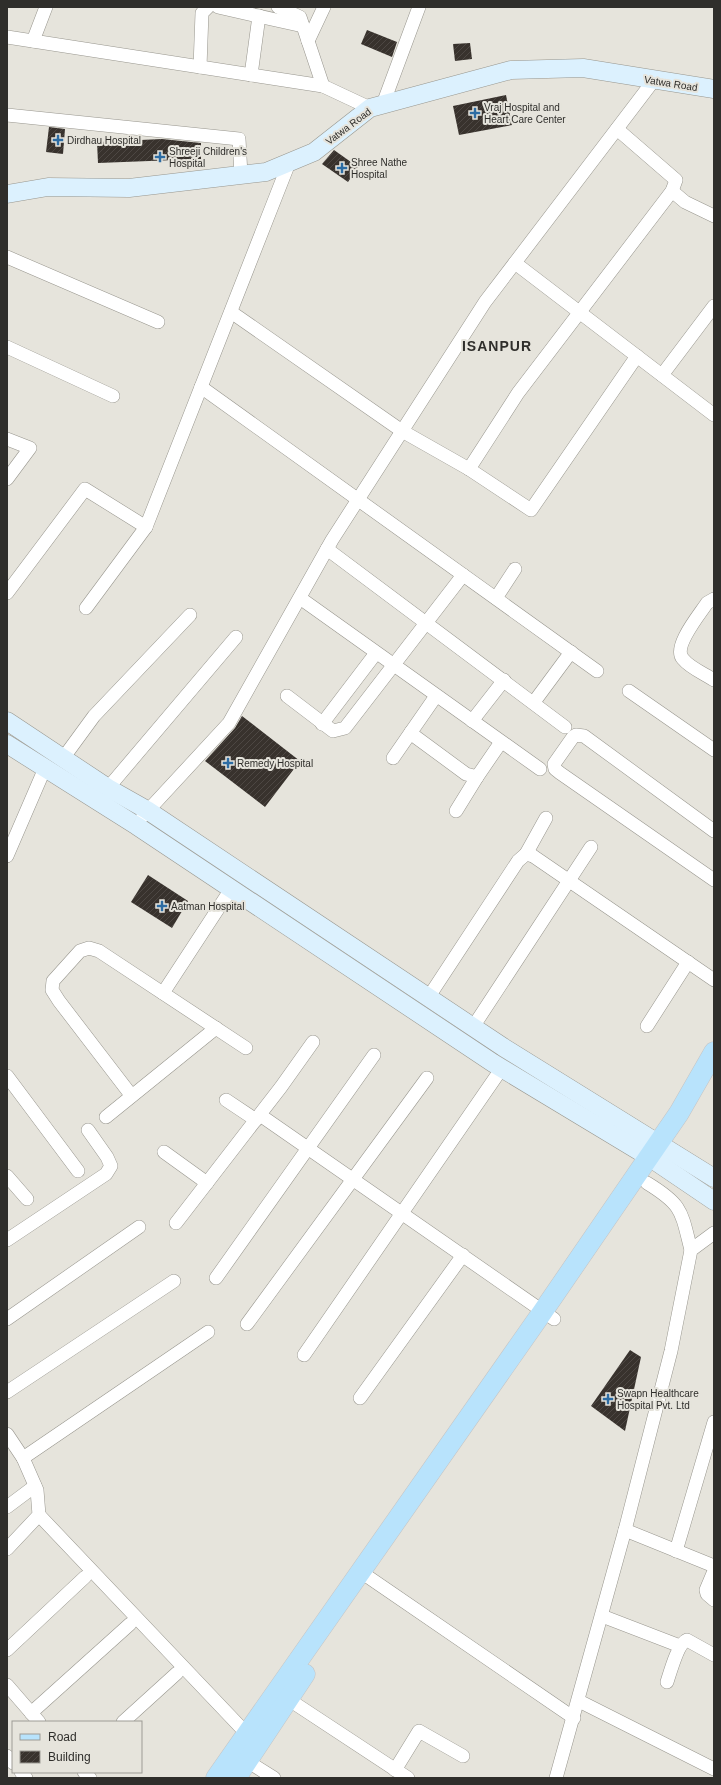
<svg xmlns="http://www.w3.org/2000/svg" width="721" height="1785" viewBox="0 0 721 1785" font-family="Helvetica,sans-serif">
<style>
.building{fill:url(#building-hatch)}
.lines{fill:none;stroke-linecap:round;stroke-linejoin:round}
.street-casing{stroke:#98968e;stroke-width:14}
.secondary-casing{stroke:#98968e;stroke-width:19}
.primary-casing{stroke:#c5c4c4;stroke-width:21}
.street{stroke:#fff;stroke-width:13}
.secondary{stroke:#dcf1fe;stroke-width:18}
.primary{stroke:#b8e3fc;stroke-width:20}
.poi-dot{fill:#2d6ca3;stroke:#e6e4dc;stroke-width:1.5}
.labels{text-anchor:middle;stroke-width:4;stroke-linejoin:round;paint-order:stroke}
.street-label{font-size:10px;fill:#2f2e2b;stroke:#e6e4dc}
.poi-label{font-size:10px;fill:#2f2e2b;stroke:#e6e4dc;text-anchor:start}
.district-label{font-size:14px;font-weight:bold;letter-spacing:1px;fill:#2f2e2b;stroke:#e6e4dc}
</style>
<defs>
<pattern id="building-hatch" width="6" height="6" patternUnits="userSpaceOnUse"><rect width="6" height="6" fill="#38322d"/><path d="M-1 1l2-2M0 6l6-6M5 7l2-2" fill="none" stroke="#4d4743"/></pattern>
</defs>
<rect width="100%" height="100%" fill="#e6e4dc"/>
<g class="building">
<polygon points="367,30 397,42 392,57 361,44"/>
<polygon points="470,43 472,59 455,61 453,44"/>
<polygon points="506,95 512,125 459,135 453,106"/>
<polygon points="49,127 65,129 63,154 46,152"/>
<polygon points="162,139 201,143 201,159 98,163 97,142"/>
<polygon points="334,150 358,167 348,182 322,164"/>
<polygon points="242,716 300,761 265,807 205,761 235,728"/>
<polygon points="148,875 188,901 172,928 131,902"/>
<polygon points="630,1350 641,1357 625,1431 591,1406"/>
</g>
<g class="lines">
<g class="street-casing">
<g id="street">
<polyline points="218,7 303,26"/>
<polyline points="278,7 300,17 323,86 370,108"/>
<polyline points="7,37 323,86"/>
<polyline points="33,41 46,7"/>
<polyline points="308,41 324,7"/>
<polyline points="200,67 202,13 208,7"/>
<polyline points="251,75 259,16"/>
<polyline points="383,104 419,7"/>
<polyline points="7,115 239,139 241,175"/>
<polyline points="672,191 685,202 714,216"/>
<polyline points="7,257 158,322"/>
<polyline points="515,263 714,415"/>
<polyline points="231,312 402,431 469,469 531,510 637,356"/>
<polyline points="7,347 113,396"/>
<polyline points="662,375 714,306"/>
<polyline points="201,387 597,671"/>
<polyline points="7,439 30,448 7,479"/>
<polyline points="469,469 518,393 672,191 676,180 617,129"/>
<polyline points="327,549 565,727"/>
<polyline points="7,593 85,489 146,527"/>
<polyline points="300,598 540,769"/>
<polyline points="496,598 515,569"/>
<path d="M714 599 707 603C700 614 672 647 683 659 690 668 705 674 714 680"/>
<polyline points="86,608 146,527 289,163"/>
<polyline points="629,691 714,750"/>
<polyline points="287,696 333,731 345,728 463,575"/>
<polyline points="436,696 411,732 413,735 466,774 477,777 501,742"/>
<polyline points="534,702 571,652"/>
<polyline points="472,721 504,680"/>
<polyline points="322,724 376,653"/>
<polyline points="64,757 94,716 190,615"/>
<polyline points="393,758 411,732"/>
<polyline points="108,788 236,637"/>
<polyline points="456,811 477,777"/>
<polyline points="143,816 229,723 332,540 485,302 654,80"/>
<polyline points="714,831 584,736 576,735 573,737 554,764 555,769 560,773 714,880"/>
<polyline points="526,854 546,818"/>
<polyline points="7,856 45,768"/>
<polyline points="163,993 231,889"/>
<polyline points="428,998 518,861 526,854 533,856 714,980"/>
<polyline points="647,1026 688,962"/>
<polyline points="473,1027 591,847"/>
<polyline points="7,1076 78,1171"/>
<polyline points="131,1095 59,1001 52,990 53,981 80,951 89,948 99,951 246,1048"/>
<polyline points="226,1100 256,1120"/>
<polyline points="260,1115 554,1319"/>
<polyline points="106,1117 216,1028"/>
<polyline points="164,1152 207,1183"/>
<polyline points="7,1176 27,1199"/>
<path d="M647 1183C683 1205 681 1211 691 1250"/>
<polyline points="176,1223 281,1087 313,1042"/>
<polyline points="7,1240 106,1174 111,1166 107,1157 88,1130"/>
<polyline points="216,1278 374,1055"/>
<polyline points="7,1319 139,1227"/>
<polyline points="247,1324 427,1078"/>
<polyline points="304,1355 502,1068"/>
<polyline points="7,1392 174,1281"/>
<polyline points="360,1398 463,1255"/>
<polyline points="7,1434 23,1458 37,1490 39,1515 7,1549"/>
<polyline points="23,1458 208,1332"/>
<polyline points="7,1507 35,1486"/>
<polyline points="39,1515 247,1734"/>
<polyline points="625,1530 714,1566"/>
<polyline points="676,1551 714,1422"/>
<polyline points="714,1571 706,1590 707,1594 714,1600"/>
<polyline points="361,1572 574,1718"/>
<polyline points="602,1616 680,1646"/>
<polyline points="7,1650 85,1577"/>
<path d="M667 1682C670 1673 678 1643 687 1640L714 1655"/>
<polyline points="7,1685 39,1722"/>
<polyline points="288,1699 408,1778"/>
<polyline points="579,1701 714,1769"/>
<polyline points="31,1713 130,1624"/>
<polyline points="123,1722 177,1673"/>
<polyline points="7,1756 13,1763"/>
<polyline points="247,1761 274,1778"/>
<polyline points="395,1770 419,1731 463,1756"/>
<polyline points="21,1772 26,1778"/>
<polyline points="84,1772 90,1778"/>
<polyline points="556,1778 625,1530 671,1351 691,1250 714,1233"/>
</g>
</g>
<g class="secondary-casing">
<g id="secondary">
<polyline points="7,194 48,187 129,188 266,172 314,152 370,108 511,70 583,68 714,89"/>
<polyline points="7,721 108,788 147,810 503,1047 714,1178"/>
<polyline points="7,744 137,826 493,1063 649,1157 714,1201"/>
</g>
</g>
<g class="primary-casing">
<g id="primary">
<polyline points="216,1778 539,1317 679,1113 714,1052"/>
<polyline points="236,1778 305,1674"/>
</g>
</g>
<use href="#street" class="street"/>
<use href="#secondary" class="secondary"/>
<use href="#primary" class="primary"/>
</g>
<g class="poi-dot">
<path d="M473 107h4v4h4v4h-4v4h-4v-4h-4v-4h4z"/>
<path d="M56 134h4v4h4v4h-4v4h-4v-4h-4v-4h4z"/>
<path d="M158 151h4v4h4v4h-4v4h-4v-4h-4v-4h4z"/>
<path d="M340 162h4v4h4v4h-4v4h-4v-4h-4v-4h4z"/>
<path d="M226 757h4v4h4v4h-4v4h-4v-4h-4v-4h4z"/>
<path d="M160 900h4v4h4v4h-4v4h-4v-4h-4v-4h4z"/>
<path d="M606 1393h4v4h4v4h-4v4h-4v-4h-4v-4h4z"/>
</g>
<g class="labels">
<g class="street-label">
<text transform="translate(671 83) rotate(9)" y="4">Vatwa Road</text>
<text transform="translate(348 126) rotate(-37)" y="4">Vatwa Road</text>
</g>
<g class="poi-label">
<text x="484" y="111">Vraj Hospital and<tspan x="484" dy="12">Heart Care Center</tspan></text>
<text x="67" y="144">Dirdhau Hospital</text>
<text x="169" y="155">Shreeji Children's<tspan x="169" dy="12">Hospital</tspan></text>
<text x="351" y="166">Shree Nathe<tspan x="351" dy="12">Hospital</tspan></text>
<text x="237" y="767">Remedy Hospital</text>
<text x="171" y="910">Aatman Hospital</text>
<text x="617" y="1397">Swapn Healthcare<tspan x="617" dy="12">Hospital Pvt. Ltd</tspan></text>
</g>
<g class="district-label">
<text x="497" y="351">ISANPUR</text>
</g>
</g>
<rect width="721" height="1785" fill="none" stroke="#2f2e2b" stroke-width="16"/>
<rect x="12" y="1721" width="130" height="52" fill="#e6e4dc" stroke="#9d9b95"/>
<rect x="20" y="1734" width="20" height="6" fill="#b8e3fc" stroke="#9d9b95"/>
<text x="48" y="1741" font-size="12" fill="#2f2e2b">Road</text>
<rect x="20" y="1751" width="20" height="12" fill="url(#building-hatch)" stroke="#9d9b95"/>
<text x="48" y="1761" font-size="12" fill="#2f2e2b">Building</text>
</svg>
